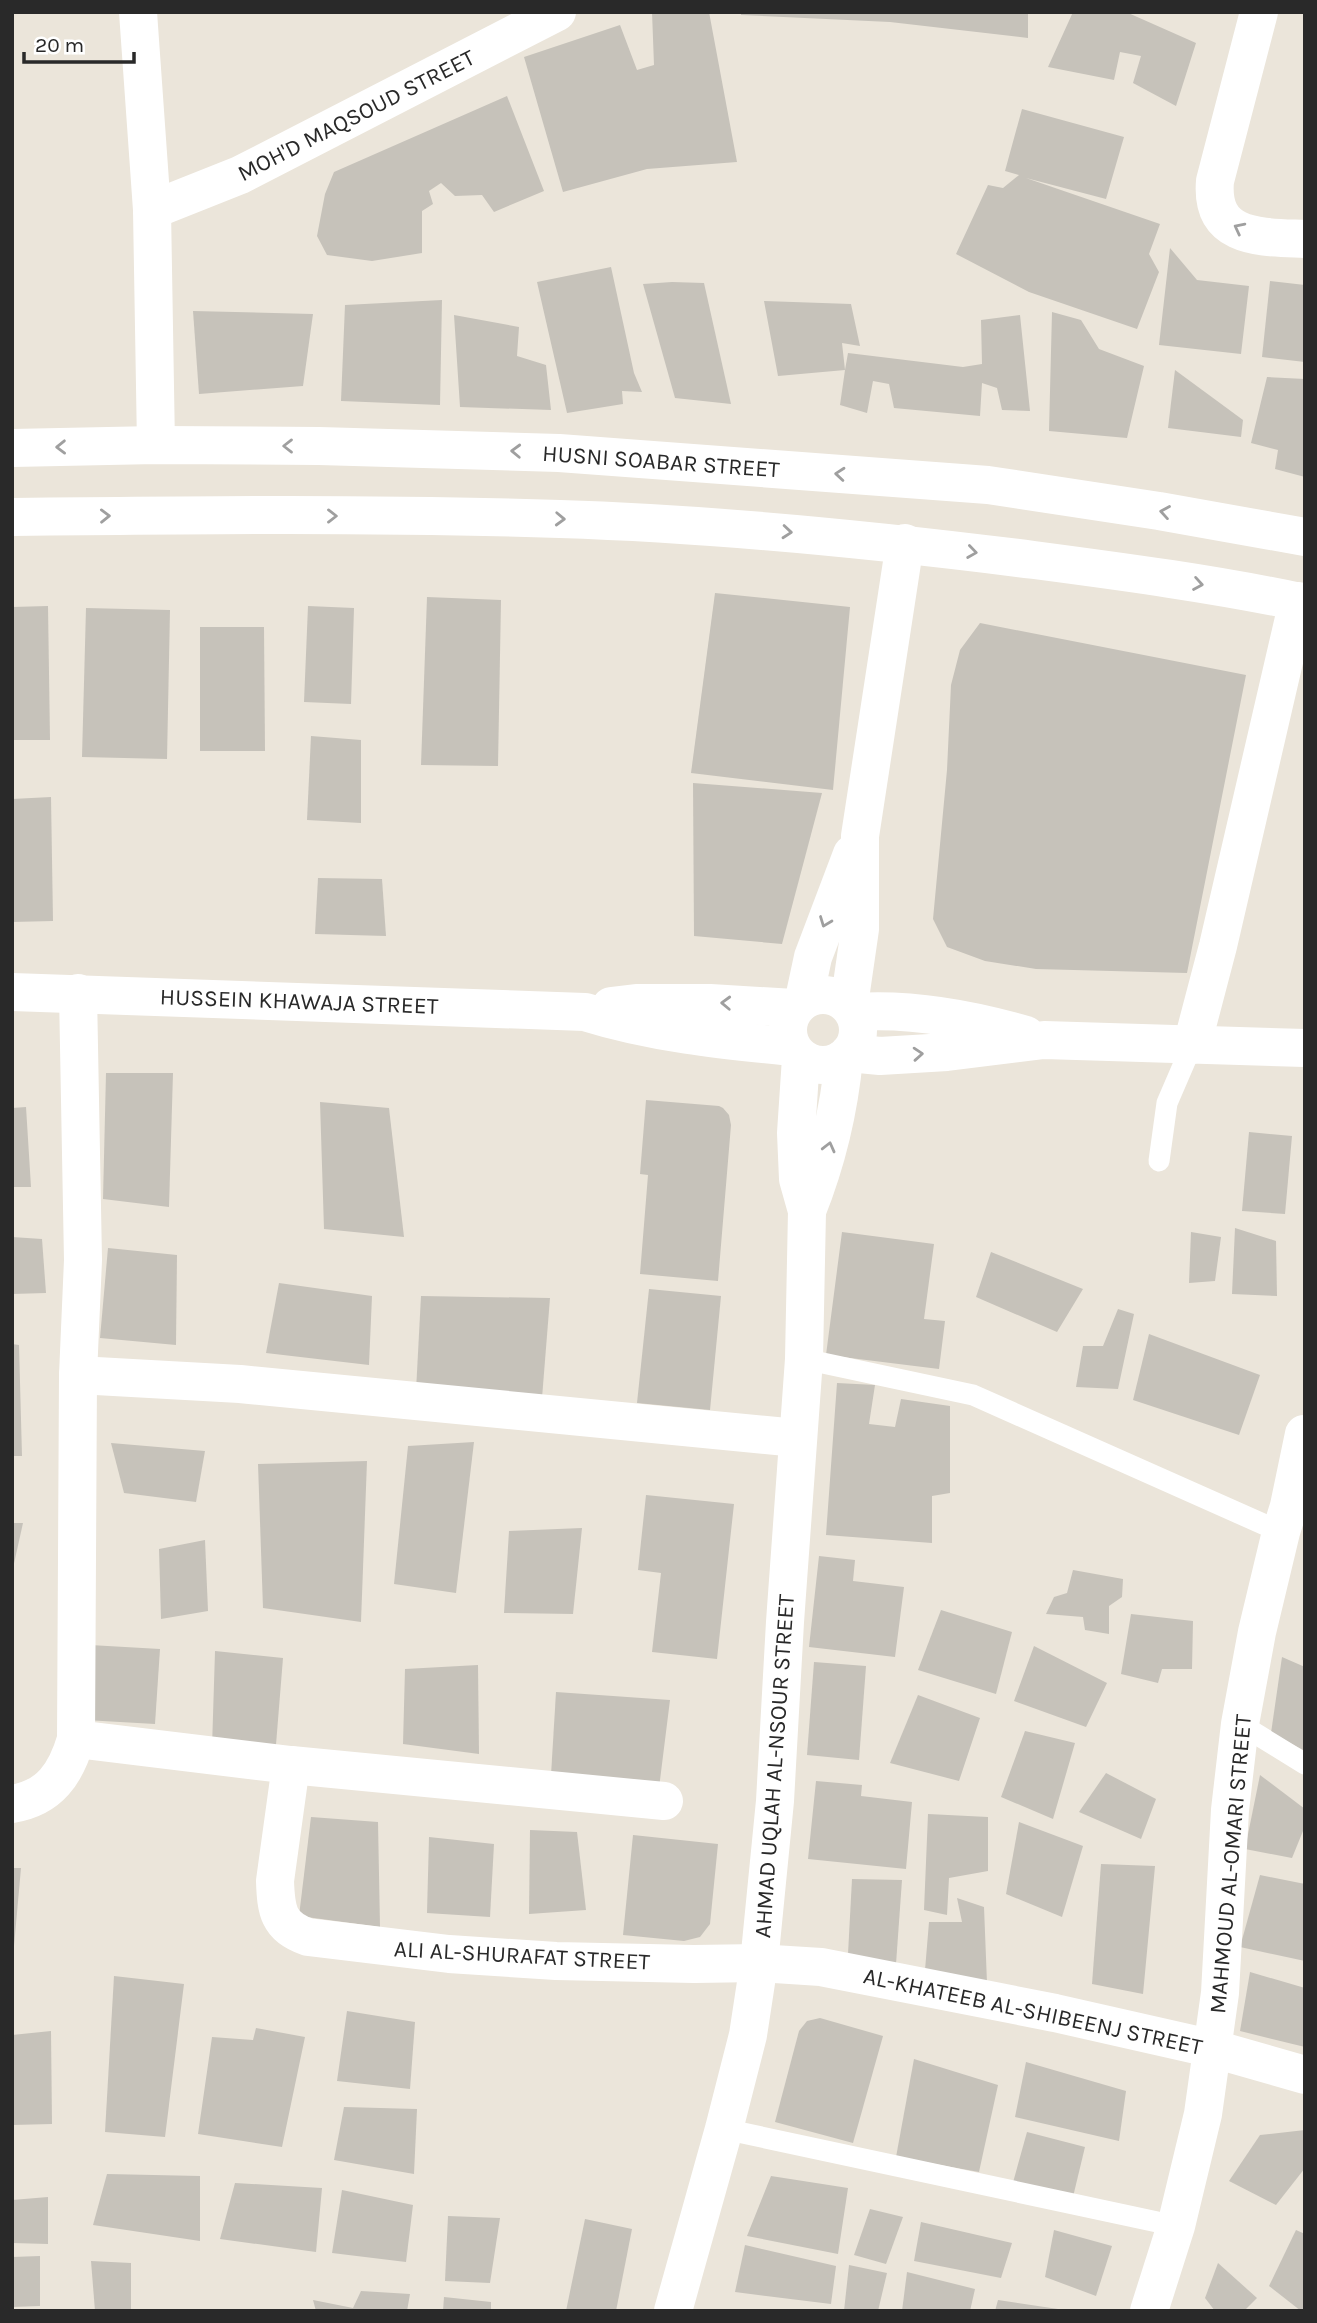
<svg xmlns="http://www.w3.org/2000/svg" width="1317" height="2323" viewBox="0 0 1317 2323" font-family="Karla,sans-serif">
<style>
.building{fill:#c6c2ba}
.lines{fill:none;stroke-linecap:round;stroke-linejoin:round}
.lane{stroke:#fff;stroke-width:21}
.street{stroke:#fff;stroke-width:38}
.secondary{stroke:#fff;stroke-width:38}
.oneway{stroke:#9f9f9f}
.labels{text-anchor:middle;stroke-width:7;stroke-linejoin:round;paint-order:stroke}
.street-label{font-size:23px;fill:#292929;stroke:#fff}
</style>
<rect width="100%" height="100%" fill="#ebe5da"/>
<g class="building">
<polygon points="652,12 709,12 737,162 647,169 563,192 524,57 620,25 637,70 654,65"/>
<polygon points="741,12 1028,12 1028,38 890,22 741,15"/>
<polygon points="1073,12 1126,12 1196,43 1176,106 1133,83 1141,56 1120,52 1114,80 1048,67"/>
<polygon points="507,96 544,191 494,212 482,195 455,196 441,183 429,191 433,204 422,211 422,253 372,261 327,255 317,236 325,194 334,172"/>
<polygon points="1022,109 1124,137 1106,199 1026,178 1160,224 1149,254 1159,272 1137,329 1029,292 956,254 988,185 1003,188 1019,175 1005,171"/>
<polygon points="1170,248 1197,280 1249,286 1241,354 1159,345"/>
<polygon points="611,267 634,373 642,392 622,391 623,404 567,413 537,282"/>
<polygon points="1270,281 1305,285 1305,362 1262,357"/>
<polygon points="672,282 704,283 731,404 675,398 643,284"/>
<polygon points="442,300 440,405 341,401 345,305"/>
<polygon points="764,301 851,304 860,346 842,343 845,370 848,353 963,367 982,364 981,320 1020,315 1030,411 1002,410 997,388 982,383 980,416 894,408 889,384 873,381 867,413 840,405 845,370 778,376"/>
<polygon points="193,311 313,314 303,386 199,394"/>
<polygon points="1052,312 1081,320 1099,349 1144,366 1127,438 1049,431"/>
<polygon points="454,315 519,327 517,356 546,365 551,410 460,407"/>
<polygon points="1175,370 1243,420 1241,437 1168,428"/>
<polygon points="1267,377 1305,379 1305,477 1275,469 1278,450 1251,443"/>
<polygon points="715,593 850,607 833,790 691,773"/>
<polygon points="427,597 501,600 498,766 421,765"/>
<polygon points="48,606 50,740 12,740 12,607"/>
<polygon points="308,606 354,608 351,704 304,702"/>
<polygon points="86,608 170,610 167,759 82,757"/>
<polygon points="980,623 1246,675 1187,973 1036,969 985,961 947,947 933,919 947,770 951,685 960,650"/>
<polygon points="200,627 264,627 265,751 200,751"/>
<polygon points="311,736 361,740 361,823 307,820"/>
<polygon points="693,783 822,793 782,944 694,936"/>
<polygon points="51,797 53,921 12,922 12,799"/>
<polygon points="318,878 382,879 386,936 315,934"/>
<polygon points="106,1073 173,1073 169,1207 103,1199"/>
<polygon points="646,1100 719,1106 723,1108 729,1115 731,1125 718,1281 640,1274 648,1175 640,1174"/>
<polygon points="320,1102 389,1108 404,1237 324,1229"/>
<polygon points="26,1107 31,1187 12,1187 12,1108"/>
<polygon points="1249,1132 1292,1136 1285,1214 1242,1211"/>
<polygon points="1235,1228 1276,1241 1277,1296 1232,1294"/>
<polygon points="842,1232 934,1244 924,1319 945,1321 939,1369 826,1355"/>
<polygon points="1191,1232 1221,1237 1215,1281 1189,1283"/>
<polygon points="12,1237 42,1239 46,1293 12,1294"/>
<polygon points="108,1248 177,1255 176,1345 100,1338"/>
<polygon points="991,1252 1083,1289 1057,1332 976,1297"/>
<polygon points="279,1283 372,1296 369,1365 266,1353"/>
<polygon points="649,1289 721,1296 710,1410 637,1403"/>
<polygon points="421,1296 550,1298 542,1398 416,1391"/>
<polygon points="1118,1309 1134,1314 1118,1389 1076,1387 1083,1346 1103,1346"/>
<polygon points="1149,1334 1260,1375 1239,1435 1133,1400"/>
<polygon points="12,1344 19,1345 22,1456 12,1456"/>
<polygon points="837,1383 875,1385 869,1424 895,1427 901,1399 950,1406 950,1493 932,1496 932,1543 826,1535"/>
<polygon points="474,1442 456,1593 394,1584 408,1446"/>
<polygon points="111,1443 205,1451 196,1502 124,1493"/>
<polygon points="367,1461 361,1622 263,1608 258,1464"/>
<polygon points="646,1495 734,1504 717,1659 652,1652 661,1573 638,1570"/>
<polygon points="12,1523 23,1523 13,1568 12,1567"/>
<polygon points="582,1528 573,1614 504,1613 509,1531"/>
<polygon points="205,1540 208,1611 161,1619 159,1549"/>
<polygon points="819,1556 855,1560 853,1581 904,1587 895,1657 809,1647"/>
<polygon points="1073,1570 1123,1579 1122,1597 1109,1606 1109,1634 1085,1630 1083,1617 1046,1614 1054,1597 1067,1593"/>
<polygon points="941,1610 1012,1632 996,1694 918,1670"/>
<polygon points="1131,1614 1193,1621 1192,1669 1162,1669 1158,1683 1121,1674"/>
<polygon points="90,1645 160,1649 155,1724 85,1720"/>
<polygon points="1034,1646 1107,1683 1086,1727 1014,1701"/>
<polygon points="215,1651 283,1658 275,1757 212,1748"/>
<polygon points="1282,1657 1305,1667 1305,1751 1271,1733"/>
<polygon points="814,1662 866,1666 859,1760 807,1755"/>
<polygon points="478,1665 479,1754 403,1744 405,1669"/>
<polygon points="556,1692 670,1700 659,1788 551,1775"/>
<polygon points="918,1695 980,1718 959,1781 890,1763"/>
<polygon points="1025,1731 1075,1743 1053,1819 1001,1797"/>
<polygon points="1106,1773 1156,1799 1141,1839 1079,1812"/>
<polygon points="1260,1775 1305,1809 1305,1826 1292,1858 1245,1849"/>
<polygon points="816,1781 862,1785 861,1796 912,1802 906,1869 808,1859"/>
<polygon points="928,1814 988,1817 988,1871 949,1878 947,1915 924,1910"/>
<polygon points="311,1817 378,1822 380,1927 299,1916"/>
<polygon points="1019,1822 1083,1846 1062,1917 1006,1894"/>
<polygon points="530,1830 577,1832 586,1910 529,1914"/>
<polygon points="633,1835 718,1844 710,1924 700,1937 684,1941 623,1935"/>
<polygon points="429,1837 494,1844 490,1917 427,1913"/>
<polygon points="1101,1864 1155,1866 1143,1994 1092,1984"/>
<polygon points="12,1868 21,1868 14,1946 12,1946"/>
<polygon points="1260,1875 1305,1884 1305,1961 1240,1947"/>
<polygon points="852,1879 902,1880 896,1964 848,1954"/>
<polygon points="957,1898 984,1907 987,1983 925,1970 929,1922 962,1922"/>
<polygon points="1250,1972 1305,1988 1305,2047 1240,2031"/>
<polygon points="114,1976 184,1984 165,2137 105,2132"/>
<polygon points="347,2011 415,2022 410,2089 337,2081"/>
<polygon points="820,2018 883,2036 853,2143 775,2122 799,2031 807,2021"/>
<polygon points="256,2028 305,2037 282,2147 198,2134 212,2037 253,2040"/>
<polygon points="51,2031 52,2124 12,2125 12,2035"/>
<polygon points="914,2059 998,2085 979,2172 896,2157"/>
<polygon points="1026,2062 1126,2091 1119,2141 1015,2117"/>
<polygon points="344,2107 417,2109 414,2174 334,2160"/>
<polygon points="1305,2130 1305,2168 1276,2205 1229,2181 1260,2135"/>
<polygon points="1027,2132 1085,2147 1072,2201 1012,2186"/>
<polygon points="107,2174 200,2176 200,2241 93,2225"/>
<polygon points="771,2176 848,2188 838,2254 747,2236"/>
<polygon points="235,2183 322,2188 316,2252 220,2239"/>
<polygon points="342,2190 413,2205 406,2262 332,2253"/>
<polygon points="48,2197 48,2244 12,2243 12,2200"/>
<polygon points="870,2209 903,2217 886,2264 854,2255"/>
<polygon points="448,2216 500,2218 490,2283 445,2281"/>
<polygon points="585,2219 632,2229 616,2311 566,2311"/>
<polygon points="921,2222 1012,2243 1001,2278 914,2261"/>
<polygon points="1054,2230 1112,2246 1096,2296 1045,2277"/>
<polygon points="1296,2230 1305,2234 1305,2311 1301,2311 1269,2286"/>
<polygon points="745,2245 836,2266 831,2304 735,2292"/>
<polygon points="40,2256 40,2306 12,2307 12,2257"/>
<polygon points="91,2261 131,2263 131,2311 95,2311"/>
<polygon points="1218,2263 1257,2298 1244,2311 1215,2311 1205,2298"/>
<polygon points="849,2265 887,2273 878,2311 844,2311"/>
<polygon points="907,2272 975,2289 970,2311 902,2311"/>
<polygon points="361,2291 410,2294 407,2311 316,2311 313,2300 353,2308"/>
<polygon points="444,2297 491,2302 491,2311 443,2311"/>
<polygon points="998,2300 1058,2309 1058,2311 995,2311"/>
</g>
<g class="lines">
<g class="lane">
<polyline points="1159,1161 1167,1103 1192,1045"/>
<polyline points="804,1359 973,1395 1281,1532"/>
<polyline points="1240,1724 1305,1764"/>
<polyline points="724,2129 1176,2226"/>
</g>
<g class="street">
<polyline points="138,12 152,210 156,445"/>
<path d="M1259 12 1215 181C1210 240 1261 237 1305 239"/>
<polyline points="152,210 240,175 557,12"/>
<path d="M12 992 585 1012C652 1033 722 1040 791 1047"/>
<circle cx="823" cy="1030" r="35"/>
<polyline points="804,999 813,957 852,854"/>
<polyline points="849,1005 860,929 860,836 905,543"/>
<polyline points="611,1006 636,1003 710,1003 794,1008"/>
<path d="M854 1012C911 1008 971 1019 1026 1035"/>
<polyline points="1192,1045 1218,946 1298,601"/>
<polyline points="849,1053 880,1056 947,1052 1044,1040 1305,1048"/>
<path d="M807 1211C827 1161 839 1111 844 1058"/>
<polyline points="78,1375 240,1384 797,1438"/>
<polyline points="76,1739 291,1765 664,1801"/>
<path d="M291 1765 275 1881C276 1910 278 1927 308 1937L449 1954 556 1961 694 1964 759 1963 821 1967 1055 2013 1214 2049 1305 2075"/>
<path d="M12 1804C50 1798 66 1773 76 1739L78 1375 83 1260 78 993"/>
<polyline points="673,2311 724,2129 748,2035 759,1963 775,1801 785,1622 804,1359 807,1211 798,1179 796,1133 801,1058"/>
<polyline points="1149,2311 1176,2226 1203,2114 1220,1993 1230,1810 1240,1724 1257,1632 1281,1532 1289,1506 1304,1434"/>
</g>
<g class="secondary">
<polyline points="12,448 156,445 319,446 559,453 988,485 1159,511 1305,537"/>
<path d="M12 517C195 515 378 513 560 519 719 524 877 540 1034 560 1125 572 1215 584 1305 603"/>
</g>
</g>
<defs><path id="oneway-chevron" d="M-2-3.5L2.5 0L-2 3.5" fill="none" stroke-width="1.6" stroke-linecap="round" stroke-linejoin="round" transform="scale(1.75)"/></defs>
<g class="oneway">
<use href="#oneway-chevron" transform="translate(1239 228) rotate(-153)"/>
<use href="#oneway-chevron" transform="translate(288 446) rotate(-180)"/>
<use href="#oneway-chevron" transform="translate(61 447) rotate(179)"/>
<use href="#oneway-chevron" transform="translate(516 451) rotate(-178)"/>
<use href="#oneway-chevron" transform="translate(840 474) rotate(-175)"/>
<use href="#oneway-chevron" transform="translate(1165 512) rotate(-170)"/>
<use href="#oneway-chevron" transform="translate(105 516) rotate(-1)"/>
<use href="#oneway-chevron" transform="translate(332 516)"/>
<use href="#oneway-chevron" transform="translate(560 519) rotate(2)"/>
<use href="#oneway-chevron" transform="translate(787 532) rotate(5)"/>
<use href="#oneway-chevron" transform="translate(972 552) rotate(8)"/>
<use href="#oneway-chevron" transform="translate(1198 584) rotate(10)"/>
<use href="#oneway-chevron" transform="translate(825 922) rotate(111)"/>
<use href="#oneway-chevron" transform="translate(726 1003) rotate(-178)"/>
<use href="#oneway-chevron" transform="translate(918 1054) rotate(-4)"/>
<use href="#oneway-chevron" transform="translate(829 1147) rotate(-76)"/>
</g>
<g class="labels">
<g class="street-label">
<text transform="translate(356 115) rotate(-27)" y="8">MOH'D MAQSOUD STREET</text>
<text transform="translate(661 461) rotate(4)" y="8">HUSNI SOABAR STREET</text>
<text transform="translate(299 1001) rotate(2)" y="8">HUSSEIN KHAWAJA STREET</text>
<text transform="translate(774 1766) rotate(-86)" y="8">AHMAD UQLAH AL-NSOUR STREET</text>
<text transform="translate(1230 1864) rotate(-85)" y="8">MAHMOUD AL-OMARI STREET</text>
<text transform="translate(522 1955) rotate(3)" y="8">ALI AL-SHURAFAT STREET</text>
<text transform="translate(1033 2011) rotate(12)" y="8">AL-KHATEEB AL-SHIBEENJ STREET</text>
</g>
</g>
<rect width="1317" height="2323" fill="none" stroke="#292929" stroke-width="28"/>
<path d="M24 52v10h110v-10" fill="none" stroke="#292929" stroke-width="3.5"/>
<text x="35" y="52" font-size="21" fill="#292929" stroke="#ffffff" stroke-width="5" paint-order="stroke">20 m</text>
</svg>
